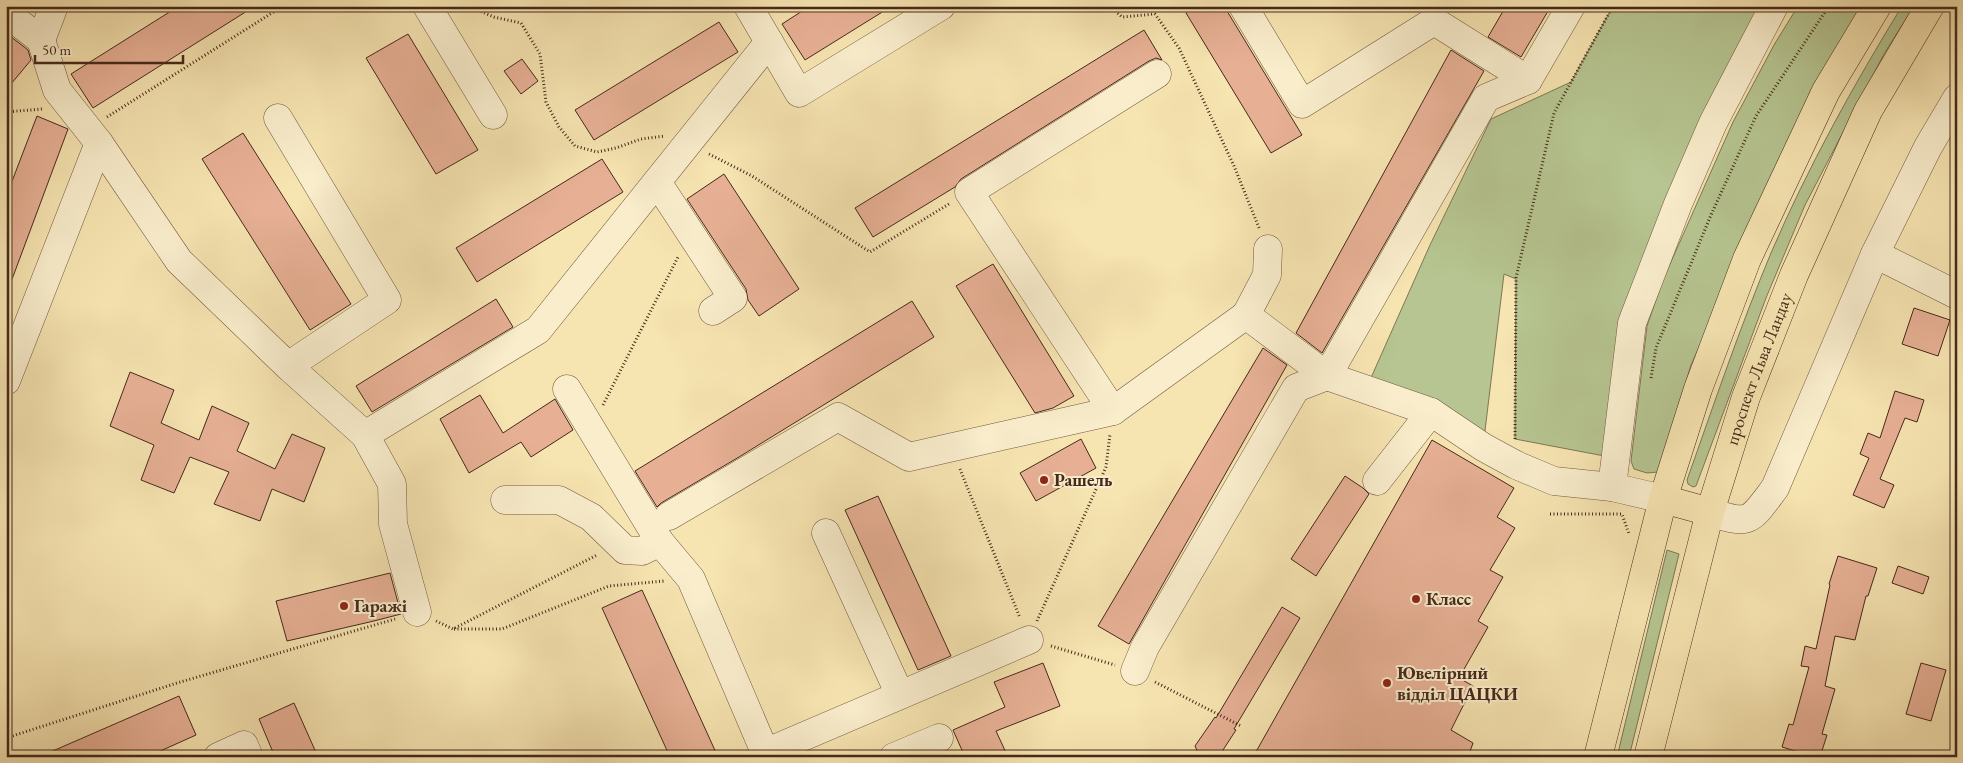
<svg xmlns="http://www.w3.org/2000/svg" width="1963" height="763" viewBox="0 0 1963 763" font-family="'EB Garamond',serif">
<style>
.green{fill:#b6c591;stroke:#7e7756}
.building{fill:#e7b095;stroke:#46291a}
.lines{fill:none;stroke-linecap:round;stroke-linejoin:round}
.minor-casing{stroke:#725840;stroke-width:29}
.major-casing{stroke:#46291a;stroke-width:29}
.path{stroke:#46291a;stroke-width:3;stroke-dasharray:1 2.5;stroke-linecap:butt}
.minor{stroke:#f9edcc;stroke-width:28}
.major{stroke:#f6e4b1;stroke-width:28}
.poi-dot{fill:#8f2418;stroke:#f9edcc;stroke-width:2}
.labels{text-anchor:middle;stroke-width:4;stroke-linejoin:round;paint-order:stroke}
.street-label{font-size:18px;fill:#46291a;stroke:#f9edcc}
.poi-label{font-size:18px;font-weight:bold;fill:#46291a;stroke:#f9edcc;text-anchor:start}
</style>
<rect width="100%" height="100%" fill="#f6e4b1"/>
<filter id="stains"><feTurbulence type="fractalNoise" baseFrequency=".004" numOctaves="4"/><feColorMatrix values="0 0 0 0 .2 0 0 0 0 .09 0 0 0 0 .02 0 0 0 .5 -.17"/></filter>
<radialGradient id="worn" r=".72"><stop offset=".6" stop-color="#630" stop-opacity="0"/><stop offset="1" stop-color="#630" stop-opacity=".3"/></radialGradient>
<g class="green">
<polygon points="1613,6 1774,6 1632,323 1615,458 1515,439 1516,279 1504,274 1483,447 1366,389 1430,245 1491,119 1571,82"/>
<polygon points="1798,6 1867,6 1801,119 1691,365 1658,472 1647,473 1634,469 1631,461 1647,326 1663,280 1733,122 1774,45"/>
<path d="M1902 6H1914L1884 54 1805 205 1766 298 1696 486 1693 487 1688 484 1687 480C1714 404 1740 327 1771 253 1808 167 1853 86 1902 6Z"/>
<polygon points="1667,550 1679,554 1629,757 1617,757"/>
</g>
<g class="building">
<polygon points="179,6 255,6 93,108 71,74"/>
<polygon points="810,6 892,6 805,60 782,24"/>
<polygon points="1197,6 1224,6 1302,135 1271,153 1186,13"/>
<polygon points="1506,6 1551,6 1521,57 1488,37"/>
<polygon points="719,22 738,52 594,140 575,110"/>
<polygon points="1144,30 1162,60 1156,58 1149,61 961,179 955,187 873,237 855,208"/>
<polygon points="6,33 28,50 31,60 6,90"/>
<polygon points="408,34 478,150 436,174 366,58"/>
<polygon points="1451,50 1484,71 1322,353 1296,333"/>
<polygon points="522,59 538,81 521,94 504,71"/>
<polygon points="37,116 68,129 8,290 6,290 6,197"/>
<polygon points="243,133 351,304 310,330 202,159"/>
<polygon points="602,159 623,192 477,282 456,248"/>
<polygon points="724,174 799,289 759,316 748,300 746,289 687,199"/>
<polygon points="993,264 1074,396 1053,408 1035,413 956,286"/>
<polygon points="496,299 513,327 372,412 356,386"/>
<polygon points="912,301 934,337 739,457 661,503 657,507 635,471"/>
<polygon points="1914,308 1950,320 1938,356 1902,344"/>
<polygon points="1263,348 1287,365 1129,644 1098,626"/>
<polygon points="130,372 174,390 161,423 199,440 212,406 249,423 237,451 275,469 292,434 325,448 304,502 272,489 260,521 214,504 229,472 190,457 174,493 141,480 154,445 110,426"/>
<polygon points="1895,391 1924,400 1917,422 1905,418 1880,479 1894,485 1884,508 1853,495 1869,458 1860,454 1868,433 1880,438"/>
<polygon points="480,395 503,433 555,399 573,430 531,457 521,442 469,473 440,419"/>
<polygon points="1081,439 1096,468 1036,501 1020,473"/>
<polygon points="1432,440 1514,488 1497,517 1515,528 1490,570 1503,577 1478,621 1488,627 1459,678 1473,686 1451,730 1473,743 1468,757 1253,757"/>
<polygon points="1345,476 1363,488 1369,494 1316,576 1291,559"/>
<polygon points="878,496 951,656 918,670 845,510"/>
<polygon points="1838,556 1877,568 1868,596 1866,596 1855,640 1835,636 1825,686 1835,689 1822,734 1827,735 1820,757 1815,757 1782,747 1789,724 1793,725 1809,667 1801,666 1805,646 1816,649 1830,585 1829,584"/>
<polygon points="1898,566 1929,577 1923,594 1892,583"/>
<polygon points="390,573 401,614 374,621 287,641 276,601"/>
<polygon points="642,590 718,757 670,757 602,608"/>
<polygon points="1282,607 1300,618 1234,729 1236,730 1223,750 1225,757 1200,757 1195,746 1215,717 1216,718"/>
<polygon points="1043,663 1060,706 996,731 1008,757 965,757 953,730 1005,707 994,682"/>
<polygon points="1921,663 1946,670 1931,721 1906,714"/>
<polygon points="179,696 196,735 147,757 39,757"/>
<polygon points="294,703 318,757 275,757 259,719"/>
</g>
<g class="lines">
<g class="minor-casing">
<g id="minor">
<polyline points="427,6 493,115"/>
<polyline points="748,6 799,93 941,6"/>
<polyline points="1243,6 1302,104 1434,21 1528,80 1571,6"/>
<polyline points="6,13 41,40 57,90 99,143 6,381"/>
<polyline points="41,40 54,6"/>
<polyline points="1157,74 969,192 1113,411 1246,315 1327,376 1431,412 1483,447 1516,465 1554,481 1612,487"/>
<polyline points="99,143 179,261 288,366 387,300 278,118"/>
<polyline points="657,182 733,298 713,311"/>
<polyline points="1875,254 1957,295"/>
<polyline points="1246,315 1267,275 1268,249"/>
<polyline points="288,366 365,435 392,484 393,524 417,612"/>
<polyline points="567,389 660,542 691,579 767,757"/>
<polyline points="365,435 538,330 769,42"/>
<polyline points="1377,481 1431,412"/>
<polyline points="1663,499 1612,487 1632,323 1678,204 1713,123 1774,6"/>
<polyline points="505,500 559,500 591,517 625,550 642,551 660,542"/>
<path d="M1710 512C1751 526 1750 521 1775 488L1875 254 1928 147 1957 98"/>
<polyline points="669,516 838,417 909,457 1113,411"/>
<polyline points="826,533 900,695"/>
<polyline points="1135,671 1145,647 1296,388 1327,376 1486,98 1528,80"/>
<polyline points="765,753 1029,640"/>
<polyline points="218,757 244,745 249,757"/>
<polyline points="894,757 939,738"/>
</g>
</g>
<g class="major-casing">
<g id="major">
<polyline points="1663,499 1710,512"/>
<polyline points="1598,757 1663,499 1698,389 1747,259 1826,91 1877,6"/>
<path id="s1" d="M1648 757 1710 512 1746 397 1794 275 1868 111 1930 6"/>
</g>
</g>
<g class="path">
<polyline points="468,6 494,17 521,23 540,54 546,102 559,127 575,146 597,152 616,148 641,139 665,136"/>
<polyline points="1110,6 1122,17 1155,14 1179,48 1234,166 1260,230"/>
<polyline points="6,112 42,109"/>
<polyline points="107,117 283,6"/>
<polyline points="709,154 752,176 870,252 949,204"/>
<polyline points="1651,378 1656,348 1711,215 1756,116 1829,6"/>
<polyline points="603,405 678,257"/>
<polyline points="1515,439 1516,278 1554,113 1613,6"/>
<polyline points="960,469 1020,618"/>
<polyline points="1550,514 1622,514 1629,534"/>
<polyline points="436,621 453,629 597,555"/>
<polyline points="1037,621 1106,467 1110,434"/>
<polyline points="454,629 502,629 609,586 664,581"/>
<polyline points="1051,646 1115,665"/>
<polyline points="1155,682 1241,726"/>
<polyline points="6,738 177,683 395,619"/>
</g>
<use href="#minor" class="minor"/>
<use href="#major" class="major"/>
</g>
<g class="poi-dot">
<circle cx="1044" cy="480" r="5"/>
<circle cx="1416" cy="599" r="5"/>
<circle cx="344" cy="606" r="5"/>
<circle cx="1387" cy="683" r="5"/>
</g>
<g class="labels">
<g class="street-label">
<text dy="6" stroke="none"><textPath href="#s1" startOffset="404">проспект Льва Ландау</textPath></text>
</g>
<g class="poi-label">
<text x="1054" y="486">Рашель</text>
<text x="1426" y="605">Класс</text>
<text x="354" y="612">Гаражі</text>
<text x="1397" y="679">Ювелірний<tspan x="1397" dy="21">відділ ЦАЦКИ</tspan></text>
</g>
</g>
<rect width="1963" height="763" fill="none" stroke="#f6e4b1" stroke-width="25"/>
<rect x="8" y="8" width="1948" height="748" fill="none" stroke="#46291a" stroke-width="2.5"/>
<rect x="12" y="12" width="1938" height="738" fill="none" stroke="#46291a"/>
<path d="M35 55v8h148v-8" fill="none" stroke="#46291a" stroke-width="2.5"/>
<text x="42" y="55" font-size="15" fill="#46291a" stroke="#f9edcc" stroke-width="4" paint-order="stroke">50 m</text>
<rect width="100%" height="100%" filter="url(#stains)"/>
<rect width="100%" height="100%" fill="url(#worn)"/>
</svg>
